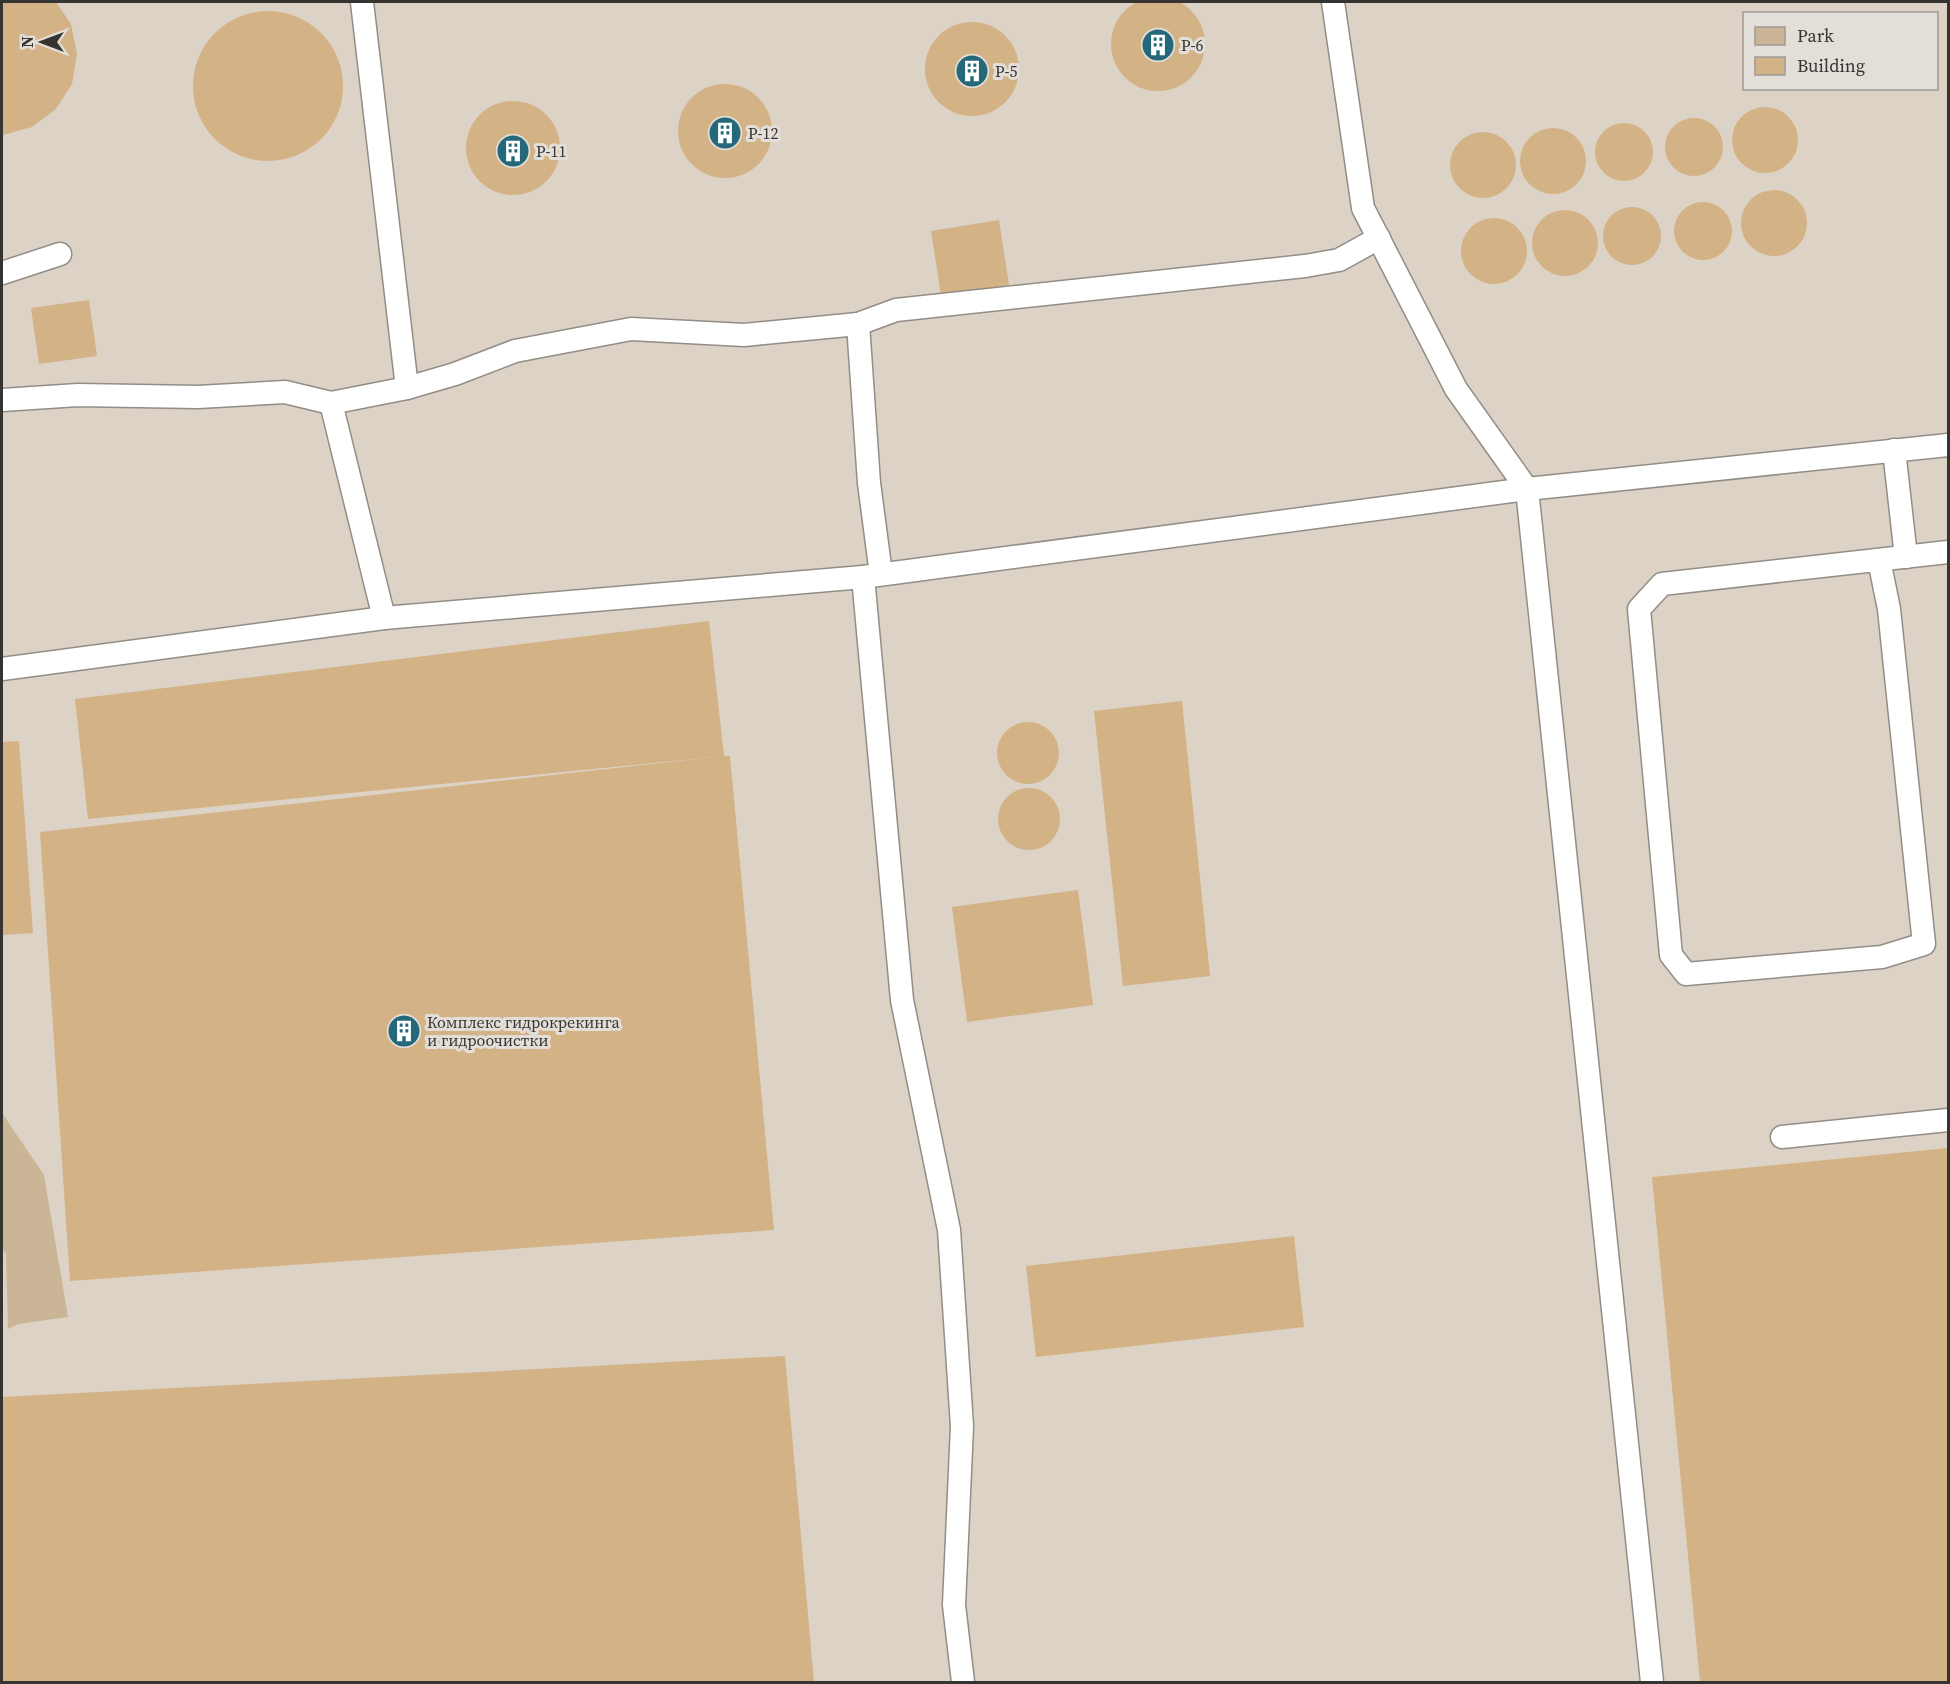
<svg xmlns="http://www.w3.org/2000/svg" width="1950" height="1684" viewBox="0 0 1950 1684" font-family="'Source Serif 4',serif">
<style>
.built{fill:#dcd2c5;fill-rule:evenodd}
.green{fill:#cbb597}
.building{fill:#d3b286}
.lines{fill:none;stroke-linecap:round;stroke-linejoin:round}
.lane-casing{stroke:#928d87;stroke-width:25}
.lane{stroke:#fff;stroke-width:22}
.labels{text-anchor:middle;stroke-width:6;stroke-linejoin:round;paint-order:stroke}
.poi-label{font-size:16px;fill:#363431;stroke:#e3ded8;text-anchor:start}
</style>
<rect width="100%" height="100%" fill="#e3ded8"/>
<path class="built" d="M2 2H1948V1682H2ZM1744 14H1936V88H1744Z"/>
<polygon class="green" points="2,1113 44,1175 68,1317 18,1324 8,1329 6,1254 2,1248"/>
<g class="building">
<circle cx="1158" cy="44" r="47"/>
<polygon points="2,2 56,2 71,24 77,54 72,84 56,109 32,127 3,135"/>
<circle cx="268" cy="86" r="75"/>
<circle cx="972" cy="69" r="47"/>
<circle cx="725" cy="131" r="47"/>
<circle cx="513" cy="148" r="47"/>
<circle cx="1765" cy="140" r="33"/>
<circle cx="1694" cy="147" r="29"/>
<circle cx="1624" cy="152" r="29"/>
<circle cx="1553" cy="161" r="33"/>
<circle cx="1483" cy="165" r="33"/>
<circle cx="1774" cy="223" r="33"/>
<circle cx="1703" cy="231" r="29"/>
<circle cx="1632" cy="236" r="29"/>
<circle cx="1565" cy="243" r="33"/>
<circle cx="1494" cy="251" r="33"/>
<polygon points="999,220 1009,285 941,295 931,231"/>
<polygon points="89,300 97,356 39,364 31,308"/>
<polygon points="709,621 724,756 730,756 774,1230 70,1281 40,832 714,757 88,819 75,699"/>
<polygon points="1182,701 1210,976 1123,986 1094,711"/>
<circle cx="1028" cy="753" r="31"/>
<polygon points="19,741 33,933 2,935 2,742"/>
<circle cx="1029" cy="819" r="31"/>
<polygon points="1078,890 1093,1005 967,1022 952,907"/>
<polygon points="1948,1148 1948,1682 1700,1682 1652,1177"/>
<polygon points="1294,1236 1304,1327 1036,1357 1026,1266"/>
<polygon points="785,1356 814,1682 2,1682 2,1397"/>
</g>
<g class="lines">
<g class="lane-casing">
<g id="lane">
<polyline points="362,2 407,388 331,403 384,618"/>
<polyline points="1333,2 1363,208 1456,389 1527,489 1652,1682"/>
<polyline points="2,273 60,254"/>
<polyline points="858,324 869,483 881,574"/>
<polyline points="407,388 455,374 515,351 631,329 744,335 858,324 896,310 1305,266 1339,260 1379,238"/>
<polyline points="2,400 78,395 198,397 285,392 331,403"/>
<polyline points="1894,450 1906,557"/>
<polyline points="1879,560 1889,609 1924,944 1882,957 1686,974 1671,955 1639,609 1662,584 1948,552"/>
<polyline points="863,577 902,1000 949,1230 962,1426 954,1605 963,1682"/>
<polyline points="2,669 384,618 863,577 1527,489 1948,445"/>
<polyline points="1782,1137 1948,1120"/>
</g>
</g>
<use href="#lane" class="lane"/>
</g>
<defs>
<g id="building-disc" transform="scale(1.725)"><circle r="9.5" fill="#25687a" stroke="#e3ded8"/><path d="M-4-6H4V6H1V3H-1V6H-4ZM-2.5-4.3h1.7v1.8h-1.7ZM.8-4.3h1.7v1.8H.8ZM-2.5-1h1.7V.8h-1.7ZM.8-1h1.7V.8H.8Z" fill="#fff"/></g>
</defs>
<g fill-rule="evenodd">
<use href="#building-disc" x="1158" y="45"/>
<use href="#building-disc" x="972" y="71"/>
<use href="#building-disc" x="725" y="133"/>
<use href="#building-disc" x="513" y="151"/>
<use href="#building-disc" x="404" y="1031"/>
</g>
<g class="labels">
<g class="poi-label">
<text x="1181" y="51">Р-6</text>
<text x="995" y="77">Р-5</text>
<text x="748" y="139">Р-12</text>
<text x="536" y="157">Р-11</text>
<text x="427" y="1028">Комплекс гидрокрекинга<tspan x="427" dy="18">и гидроочистки</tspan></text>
</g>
</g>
<rect width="1950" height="1684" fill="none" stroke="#363431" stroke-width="6"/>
<rect x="1743" y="12" width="195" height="78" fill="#e3ded8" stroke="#9e9a95" stroke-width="1.5"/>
<rect x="1755" y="27" width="30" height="18" fill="#cbb597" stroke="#9e9a95" stroke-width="1.5"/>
<text x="1797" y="42" font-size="18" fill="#363431">Park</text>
<rect x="1755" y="57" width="30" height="18" fill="#d3b286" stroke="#9e9a95" stroke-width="1.5"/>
<text x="1797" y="72" font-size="18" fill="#363431">Building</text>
<g transform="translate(42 42) rotate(270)" stroke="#e3ded8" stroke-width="4.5" paint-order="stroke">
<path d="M0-4.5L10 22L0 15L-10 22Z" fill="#363431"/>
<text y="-9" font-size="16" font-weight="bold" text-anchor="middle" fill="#363431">N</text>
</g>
</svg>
